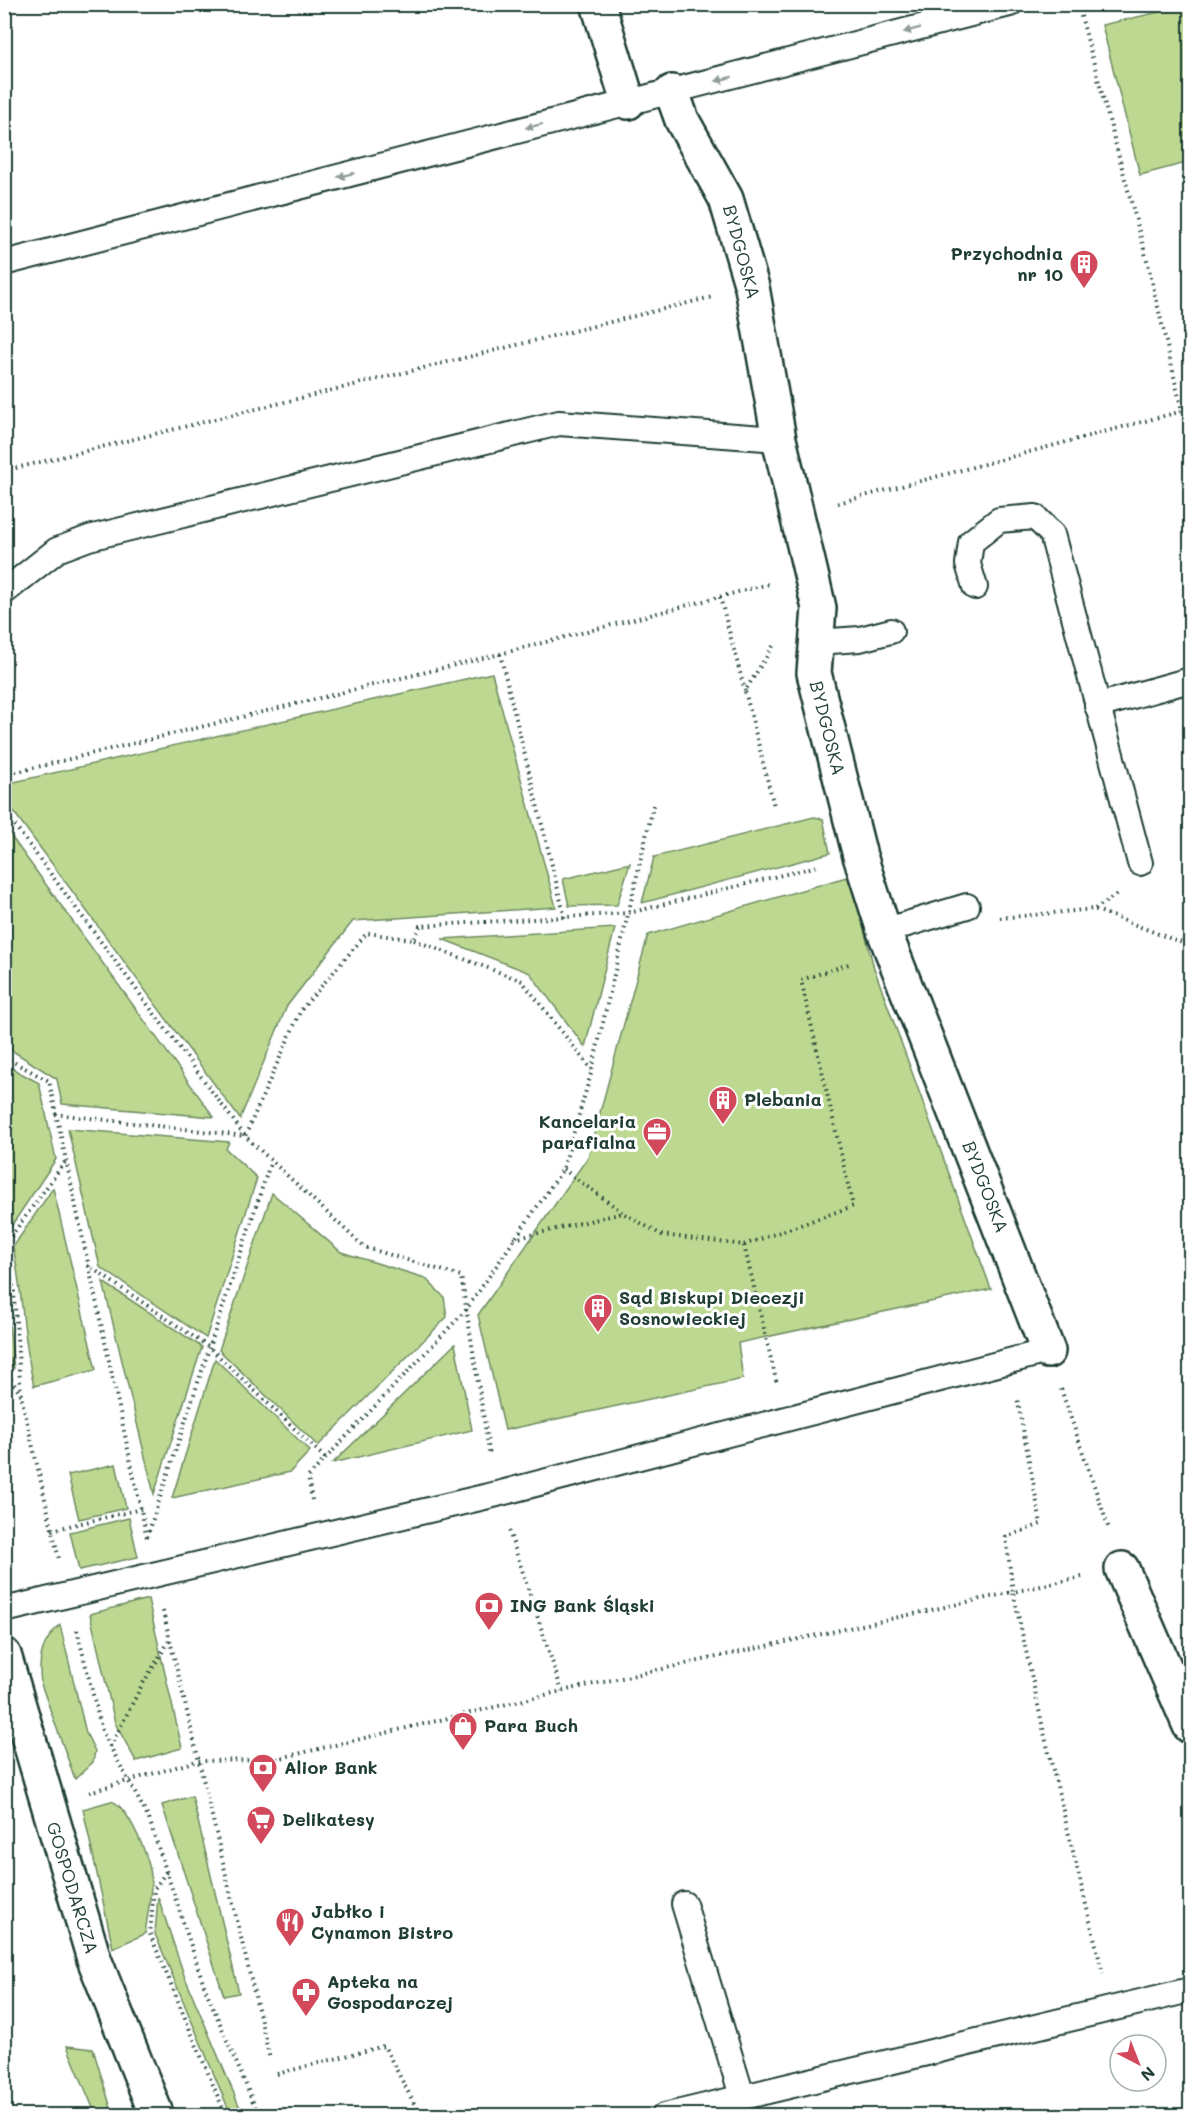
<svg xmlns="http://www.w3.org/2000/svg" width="1195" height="2120" viewBox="0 0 1195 2120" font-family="Mali,sans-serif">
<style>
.green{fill:#bdd991;stroke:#6e8b62;stroke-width:1.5}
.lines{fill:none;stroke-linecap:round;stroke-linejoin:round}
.lane-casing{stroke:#1f3d34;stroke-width:28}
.street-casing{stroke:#1f3d34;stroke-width:38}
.path{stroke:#1f3d34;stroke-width:4;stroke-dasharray:1.5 4.5;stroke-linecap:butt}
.lane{stroke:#fff;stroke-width:24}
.street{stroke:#fff;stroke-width:33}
.oneway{fill:#8f9e9a}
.labels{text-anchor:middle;stroke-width:6;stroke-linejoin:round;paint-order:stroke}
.street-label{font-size:18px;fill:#1f3d34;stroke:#fff}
.poi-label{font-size:18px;font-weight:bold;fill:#1f3d34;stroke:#fff;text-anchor:start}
</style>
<rect width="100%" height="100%" fill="#fff"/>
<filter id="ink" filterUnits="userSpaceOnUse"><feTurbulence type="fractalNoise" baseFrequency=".0167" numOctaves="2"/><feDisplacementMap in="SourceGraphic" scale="12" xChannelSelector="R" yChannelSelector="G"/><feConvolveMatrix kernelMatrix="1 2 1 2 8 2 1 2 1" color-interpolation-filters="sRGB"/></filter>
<g filter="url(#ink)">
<g class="green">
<polygon points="1190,5 1190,162 1140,175 1102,25"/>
<polygon points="492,673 556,907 353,921 287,1006 240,1119 5,800 5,784"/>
<polygon points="814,817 823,819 830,853 642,903 654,857"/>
<polygon points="5,828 214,1117 62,1104 57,1079 5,1046"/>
<polygon points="630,863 617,905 569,906 563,879"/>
<polygon points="850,876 874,968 991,1289 738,1343 743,1379 505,1430 478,1315 588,1157 648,935"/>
<polygon points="615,928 585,1047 530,973 442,939"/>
<polygon points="4,1064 39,1083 56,1159 10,1228 4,1207"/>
<polygon points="68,1129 229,1142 226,1149 257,1178 206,1338 100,1267"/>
<path d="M53 1188 96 1370 34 1386C23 1340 23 1293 13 1247Z"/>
<polygon points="272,1193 341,1252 425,1278 444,1297 447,1317 318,1446 219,1350"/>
<polygon points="4,1277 14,1369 5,1353"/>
<polygon points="103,1282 202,1347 154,1494"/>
<polygon points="455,1344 472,1430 333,1463"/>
<polygon points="215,1359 310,1451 290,1472 172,1498"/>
<polygon points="116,1464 126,1508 79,1519 68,1475"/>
<polygon points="129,1518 138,1557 79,1570 70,1532"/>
<polygon points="148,1599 182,1748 136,1761 115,1723 90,1614"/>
<path d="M60 1625 86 1733 95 1751 93 1762 75 1779 41 1684C38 1659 41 1642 60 1625Z"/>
<polygon points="192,1796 239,1993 224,1996 162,1805"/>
<path d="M111 1801C128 1805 151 1861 151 1877 152 1896 147 1916 145 1934L113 1948 83 1809Z"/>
<polygon points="158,1897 184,1975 243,2115 231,2115 155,1934"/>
<polygon points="67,2046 93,2049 113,2115 96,2115"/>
</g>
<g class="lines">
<g class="lane-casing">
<g id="lane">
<polyline points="4,263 1010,4"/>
<polyline points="975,587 968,564 971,542 999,520 1035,517 1052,534 1140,863"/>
<polyline points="4,592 57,550 89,538 559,423 779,439"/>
<polyline points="816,642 860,639 891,631"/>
<polyline points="1097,706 1190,680"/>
<polyline points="884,931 967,906"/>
<polyline points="4,1610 497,1494 1048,1351"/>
<polyline points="684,1904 742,2096"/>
<polyline points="664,2116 1190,1990"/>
</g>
</g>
<g class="street-casing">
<g id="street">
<polyline points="598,4 628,102"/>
<polyline points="672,92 682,120 726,199 752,287 779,439 819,608 814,673 860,856 884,931 1048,1351"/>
<polyline points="1122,1569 1190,1726"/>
<polyline points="4,1655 94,1959 157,2116"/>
</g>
</g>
<g class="path">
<polyline points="1081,16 1148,264 1182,411"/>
<polyline points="4,471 712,297"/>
<polyline points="838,503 1190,409"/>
<polyline points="720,597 745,691"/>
<polyline points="773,646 745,691 774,806"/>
<polyline points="500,654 565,918"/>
<polyline points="4,775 500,654 769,584"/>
<polyline points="4,811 245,1136 364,1247 461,1276 490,1457"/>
<polyline points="1095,909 1119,893"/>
<polyline points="1000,918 1094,909 1190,946"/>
<polyline points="414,940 522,981 592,1070"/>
<polyline points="4,1057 49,1081 147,1538"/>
<polyline points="55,1114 245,1136 301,1010 367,933 414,940 420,926 629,913 818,866"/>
<polyline points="563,1169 622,1212"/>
<polyline points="514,1239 623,1213 662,1235 744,1245 777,1384"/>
<polyline points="4,1244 14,1292 21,1396 59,1559"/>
<polyline points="744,1245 853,1206 801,980 852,963"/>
<polyline points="4,1246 65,1162"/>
<polyline points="87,1265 209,1347 325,1458"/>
<polyline points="4,1369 21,1395"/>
<polyline points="1061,1389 1109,1529"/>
<polyline points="312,1500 308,1477 466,1310 563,1169 592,1070 654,802"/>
<polyline points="52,1530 141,1509"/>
<polyline points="509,1531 562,1691"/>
<polyline points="147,1537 271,1161"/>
<polyline points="1082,1577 1013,1592 1045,1737 1103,1974"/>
<polyline points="163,1611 270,2059"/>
<polyline points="77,1630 102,1731 149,1819 205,1988 259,2116"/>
<polyline points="110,1747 142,1685 169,1641"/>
<polyline points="89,1792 197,1761 272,1760 562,1691 1013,1592 1006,1537 1041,1524 1017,1397"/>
<polyline points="166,1872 154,1889 150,1934 226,2116"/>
<polyline points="277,2074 384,2046 418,2111"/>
</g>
<use href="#lane" class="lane"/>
<use href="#street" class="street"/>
</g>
<defs><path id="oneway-solid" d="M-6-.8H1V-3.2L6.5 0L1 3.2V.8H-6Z" transform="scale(1.5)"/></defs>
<g class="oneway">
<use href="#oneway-solid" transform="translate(912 30) rotate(165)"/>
<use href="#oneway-solid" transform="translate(724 79) rotate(165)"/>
<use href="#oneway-solid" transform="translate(534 126) rotate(166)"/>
<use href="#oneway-solid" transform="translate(346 175) rotate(166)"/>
</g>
</g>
<defs>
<g id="building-pin" transform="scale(1.5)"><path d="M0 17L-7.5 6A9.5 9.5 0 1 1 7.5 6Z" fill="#d1495b" stroke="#fff"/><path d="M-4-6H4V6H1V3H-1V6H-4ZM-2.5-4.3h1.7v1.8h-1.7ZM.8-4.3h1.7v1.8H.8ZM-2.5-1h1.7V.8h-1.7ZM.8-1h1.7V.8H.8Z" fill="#fff"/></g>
<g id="office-pin" transform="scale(1.5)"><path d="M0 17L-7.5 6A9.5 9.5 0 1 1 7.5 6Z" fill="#d1495b" stroke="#fff"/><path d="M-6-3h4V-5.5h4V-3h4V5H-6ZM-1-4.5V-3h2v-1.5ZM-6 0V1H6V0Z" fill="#fff"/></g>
<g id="bank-pin" transform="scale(1.5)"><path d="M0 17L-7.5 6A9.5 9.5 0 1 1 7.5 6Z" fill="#d1495b" stroke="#fff"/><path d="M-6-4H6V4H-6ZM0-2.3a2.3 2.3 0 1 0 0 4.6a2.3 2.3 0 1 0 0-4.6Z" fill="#fff"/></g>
<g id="shop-pin" transform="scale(1.5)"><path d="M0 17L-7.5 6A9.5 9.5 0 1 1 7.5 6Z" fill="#d1495b" stroke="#fff"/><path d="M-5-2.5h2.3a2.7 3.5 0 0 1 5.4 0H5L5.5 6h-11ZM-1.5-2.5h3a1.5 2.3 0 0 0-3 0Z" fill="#fff"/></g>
<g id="supermarket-pin" transform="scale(1.5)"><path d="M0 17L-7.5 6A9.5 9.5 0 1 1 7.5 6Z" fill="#d1495b" stroke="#fff"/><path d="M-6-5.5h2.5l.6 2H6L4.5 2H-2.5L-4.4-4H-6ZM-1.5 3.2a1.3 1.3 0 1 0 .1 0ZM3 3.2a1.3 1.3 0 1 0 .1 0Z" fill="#fff"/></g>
<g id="restaurant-pin" transform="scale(1.5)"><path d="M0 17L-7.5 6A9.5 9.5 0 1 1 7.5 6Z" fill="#d1495b" stroke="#fff"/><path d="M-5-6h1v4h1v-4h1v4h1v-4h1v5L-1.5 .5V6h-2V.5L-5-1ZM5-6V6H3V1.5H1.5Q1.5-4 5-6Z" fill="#fff"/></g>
<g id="pharmacy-pin" transform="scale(1.5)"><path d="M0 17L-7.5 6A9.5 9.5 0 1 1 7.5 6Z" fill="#d1495b" stroke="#fff"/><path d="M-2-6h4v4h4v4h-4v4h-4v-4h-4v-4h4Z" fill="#fff"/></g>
</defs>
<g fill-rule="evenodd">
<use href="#building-pin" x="1084" y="264"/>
<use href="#building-pin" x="723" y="1100"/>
<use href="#office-pin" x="657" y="1132"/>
<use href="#building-pin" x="598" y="1308"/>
<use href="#bank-pin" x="489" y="1606"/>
<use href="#shop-pin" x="463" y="1726"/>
<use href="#bank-pin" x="263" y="1768"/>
<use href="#supermarket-pin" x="261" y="1820"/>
<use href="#restaurant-pin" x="290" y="1922"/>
<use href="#pharmacy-pin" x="306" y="1992"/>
</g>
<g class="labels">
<g class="street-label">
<text transform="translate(741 252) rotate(75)" y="6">BYDGOSKA</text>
<text transform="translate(827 728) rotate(76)" y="6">BYDGOSKA</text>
<text transform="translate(985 1187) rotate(69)" y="6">BYDGOSKA</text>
<text transform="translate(72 1888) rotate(73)" y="6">GOSPODARCZA</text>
</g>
<g class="poi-label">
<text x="1063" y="260" text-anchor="end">Przychodnia<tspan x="1063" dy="21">nr 10</tspan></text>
<text x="744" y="1106">Plebania</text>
<text x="636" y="1128" text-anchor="end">Kancelaria<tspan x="636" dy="21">parafialna</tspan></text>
<text x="619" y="1304">Sąd Biskupi Diecezji<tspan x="619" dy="21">Sosnowieckiej</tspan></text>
<text x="510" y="1612">ING Bank Śląski</text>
<text x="484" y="1732">Para Buch</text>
<text x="284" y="1774">Alior Bank</text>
<text x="282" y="1826">Delikatesy</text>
<text x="311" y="1918">Jabłko i<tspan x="311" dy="21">Cynamon Bistro</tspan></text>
<text x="327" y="1988">Apteka na<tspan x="327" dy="21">Gospodarczej</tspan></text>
</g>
</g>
<rect width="1195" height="2120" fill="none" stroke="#fff" stroke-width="24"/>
<rect x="12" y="12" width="1171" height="2096" fill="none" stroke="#1f3d34" stroke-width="2" filter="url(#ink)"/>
<g transform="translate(1138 2063) rotate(138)"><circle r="28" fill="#ffffff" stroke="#a5b1ae" stroke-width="1.5"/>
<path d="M0-4.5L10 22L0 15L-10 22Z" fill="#d1495b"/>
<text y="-9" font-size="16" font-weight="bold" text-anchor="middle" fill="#1f3d34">N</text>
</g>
</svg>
